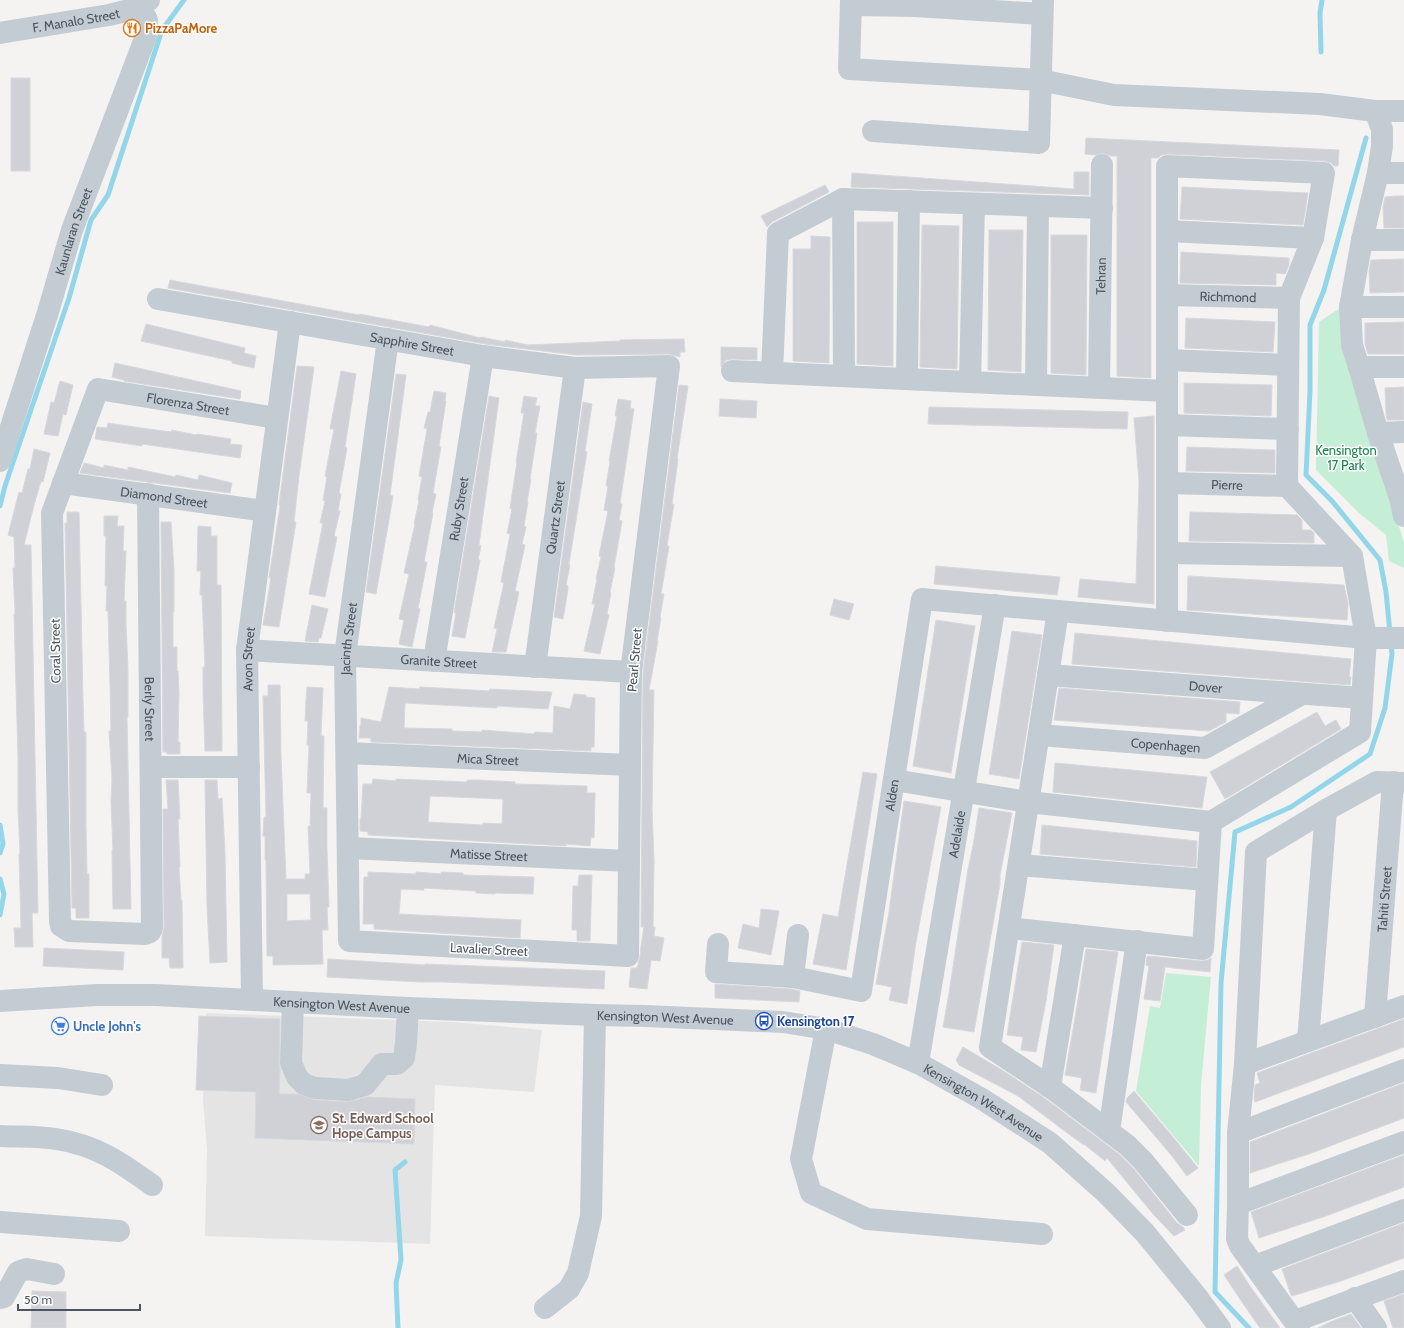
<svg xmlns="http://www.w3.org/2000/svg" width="1404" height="1328" viewBox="0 0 1404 1328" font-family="Cabin,sans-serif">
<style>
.education{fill:#e5e4e4}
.green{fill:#c4efd6}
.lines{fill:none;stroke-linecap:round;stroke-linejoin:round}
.stream{stroke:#94d6e9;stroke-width:5}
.building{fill:#d0d1d6;stroke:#d7d8dd;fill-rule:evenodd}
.minor{stroke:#c4ccd3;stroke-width:22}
.labels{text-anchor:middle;stroke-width:3;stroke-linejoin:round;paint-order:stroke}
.street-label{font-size:13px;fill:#4b555f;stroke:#fff}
.food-label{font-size:13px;font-weight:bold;fill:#c56008;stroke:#fff;text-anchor:start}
.park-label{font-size:13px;fill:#1c8050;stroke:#fff}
.transit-label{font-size:13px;font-weight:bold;fill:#164399;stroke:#fff;text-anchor:start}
.shop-label{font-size:13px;font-weight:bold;fill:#366cbe;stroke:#fff;text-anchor:start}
.education-label{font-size:13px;font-weight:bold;fill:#785e54;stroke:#fff;text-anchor:start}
</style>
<rect width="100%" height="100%" fill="#f4f3f2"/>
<polygon class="education" points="206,1013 453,1022 542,1030 534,1092 435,1085 430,1244 205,1236 207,1150 203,1099"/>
<g class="green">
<polygon points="1346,304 1372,438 1404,543 1404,568 1389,561 1386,535 1359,513 1316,470 1319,322"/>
<polygon points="1166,973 1211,977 1201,1085 1199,1166 1136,1091 1150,1006 1160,1008"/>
</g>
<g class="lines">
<g class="stream">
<polyline points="1321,52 1320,13 1322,0"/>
<polyline points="1366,138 1324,290 1310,325 1310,391 1306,475 1332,501 1380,560 1386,592 1390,633"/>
<polyline points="0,506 5,486 69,298 91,220 108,195 162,30 184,0"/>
<polyline points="0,825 3,844 0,853"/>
<polyline points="0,879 4,894 0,915"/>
<polyline points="398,1328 396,1283 401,1260 395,1170 405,1162"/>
<polyline points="1249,1328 1215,1292 1221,983 1235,832 1291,807 1370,754 1385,708 1392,654 1391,643"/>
</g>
</g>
<g class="building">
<rect x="11" y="78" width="19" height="93"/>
<polygon points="1086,138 1339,150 1338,166 1334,166 1331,163 1325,161 1168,154 1161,155 1158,158 1151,158 1151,378 1117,376 1117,156 1110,156 1103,153 1095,155 1085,154"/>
<polygon points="1074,172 1089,172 1089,195 851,187 852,173 1074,189"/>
<polygon points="825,185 829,192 772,222 767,227 761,216"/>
<polygon points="1182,187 1308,193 1303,225 1180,219"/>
<polygon points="1395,196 1404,196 1404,228 1384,228 1383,207 1385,197"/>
<polygon points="857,222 893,222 893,366 857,364"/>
<polygon points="922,225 959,226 957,369 920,367"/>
<polygon points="989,230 1023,230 1021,372 988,370"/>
<polygon points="1051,235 1087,235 1086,375 1051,373"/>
<polygon points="811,236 830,237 829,363 793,361 793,249 811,249"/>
<polygon points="1181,252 1289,258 1289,265 1285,274 1276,273 1276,285 1180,283"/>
<polygon points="1404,259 1404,292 1370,293 1369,271 1371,260"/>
<polygon points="170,280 359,315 359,314 429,327 430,325 480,338 481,337 505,342 505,340 528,345 620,341 620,340 684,339 685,352 680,352 680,357 669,354 576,355 485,344 168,288"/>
<polygon points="1186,318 1275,322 1273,352 1185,348"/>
<polygon points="1404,322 1404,354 1368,354 1365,344 1365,323"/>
<polygon points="146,324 245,348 244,353 256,356 254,368 232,363 232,361 141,341"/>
<polygon points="721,347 757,348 757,360 732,359 726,360 721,367"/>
<polygon points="115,363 241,391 240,399 124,381 124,380 112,377"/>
<polygon points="297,366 314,367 299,476 294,522 296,522 279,627 263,625 271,578 269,578 280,506 279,505"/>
<polygon points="341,371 356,374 345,447 347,448 339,493 341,494 338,511 340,511 334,536 337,537 325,597 309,594 323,523 320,523 325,501 323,500 327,477 325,476 334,429 330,429"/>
<polygon points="396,374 406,375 390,495 393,496 390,514 376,594 366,592"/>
<polygon points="60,381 73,385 66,415 63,414 58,436 44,434 51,402 54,403"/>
<polygon points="1184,383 1272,385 1271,416 1184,413"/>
<polygon points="679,385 688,386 677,459 678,459 672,504 674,504 667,546 669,546 661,594 664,594 660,617 661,618 657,641 658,641 649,690 654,690 652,809 654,861 653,927 655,927 654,936 664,938 660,961 651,960 647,989 629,987 631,968 637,968 640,957 641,946 644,927 641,927 643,673"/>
<polygon points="1404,387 1404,420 1387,420 1386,414 1385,388"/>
<polygon points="434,391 446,393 445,401 446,401 439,446 441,447 433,493 436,494 432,513 433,513 424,562 427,562 418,608 420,609 412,647 399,644 404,620 399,619 409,574 404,573 415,524 414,524 419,501 418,500 422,477 419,476 427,429 424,428 428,412 430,412"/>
<polygon points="489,396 499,398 479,545 481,546 478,560 480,560 465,638 452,636 456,613 454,613"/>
<polygon points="524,396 537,398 535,406 540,406 535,433 537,433 530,479 531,479 527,502 528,502 524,526 526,527 522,544 525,545 515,591 519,592 506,652 492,652 497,629 494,628 504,583 501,582 510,534 507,533 512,509 510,508 517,462 516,462 524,413 521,413"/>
<polygon points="618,399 631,401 630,408 634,409 620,503 622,504 619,520 622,521 614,567 615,568 610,592 611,593 607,614 609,615 600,654 584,651 595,604 592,604 597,579 596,579 601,557 599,556 608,511 604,510 608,486 606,486 610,461 609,461 617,416 615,416"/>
<polygon points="720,399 757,401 756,418 719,416"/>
<polygon points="583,402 592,404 585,451 587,452 569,564 570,565 566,585 568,586 568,589 563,619 554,617"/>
<polygon points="929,407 1128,412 1127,429 928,424"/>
<polygon points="1154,416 1154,604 1078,597 1080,579 1136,584 1139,482 1134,418"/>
<polygon points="108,423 141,428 171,432 172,430 196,435 197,434 231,439 230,444 242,445 240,458 142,444 142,446 95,439 97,427 107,428"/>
<polygon points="1187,447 1275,450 1275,473 1186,471"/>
<polygon points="34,449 50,453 43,482 41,481 34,505 24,545 31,545 38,913 32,913 33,947 15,947 14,928 21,928 19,854 20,854 18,808 18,758 14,614 15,614 13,568 15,568 14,537 8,535 19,492 22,493 28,469 30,469"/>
<polygon points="84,463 104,468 104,465 128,470 128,467 175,477 176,475 198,480 199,475 232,483 230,493 80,473"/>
<polygon points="67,512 79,512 83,699 84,732 86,732 86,827 87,874 89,874 89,918 76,918 76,908 72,908 65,523 67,523"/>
<polygon points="1190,512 1297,515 1302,520 1302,530 1311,530 1314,533 1314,543 1189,541"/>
<polygon points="104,516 118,516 117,526 124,526 123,551 126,551 124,601 126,601 126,625 128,669 128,717 127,717 131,909 113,909 112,850 113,850 111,802 112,779 109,731 111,731 110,684 108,611 106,611 107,586 105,586 106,536 104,536"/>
<polygon points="161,522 171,522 174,570 174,612 173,612 173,647 177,647 177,671 178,671 179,693 178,742 180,742 180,754 167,754 167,752 163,752"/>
<polygon points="198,526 211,527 211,536 217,536 217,585 221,585 222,751 205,751 203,691 203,667 205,667 202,595 200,595 201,571 197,571"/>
<polygon points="936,566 1060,577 1057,595 934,584"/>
<polygon points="1188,576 1344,585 1348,604 1347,620 1187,610"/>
<polygon points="834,599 854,604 849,620 830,615"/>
<polygon points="312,605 328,609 321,638 319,638 318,642 305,641"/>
<polygon points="936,620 975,626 951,773 913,766"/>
<polygon points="1012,631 1042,635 1019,779 989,774"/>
<polygon points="1075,633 1351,659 1349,677 1351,677 1350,685 1072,664"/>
<path d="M268 685H280L281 755 286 879H305V874H310L308 826H310L311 793H307L309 745H307L308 721H305L306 700 307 687 323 688 321 736H324L323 808H327V849L329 907H327L328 930H322L323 964 273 965V956H267L266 860H265V836H263L264 817H266L263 696H268ZM287 894H310L311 920 287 921Z"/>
<polygon points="389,687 419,689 420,687 439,688 489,691 490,689 552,692 548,709 497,706 497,708 405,703 404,728 452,729 452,731 482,732 482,730 534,734 535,732 553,733 554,706 570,709 574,694 586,695 586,697 595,698 594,747 591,747 591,751 371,742 371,738 359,738 360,725 361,725 361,718 381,722"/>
<polygon points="1059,688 1240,702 1239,714 1226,713 1226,722 1209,731 1054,720"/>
<polygon points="1317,712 1325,726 1336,720 1341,729 1225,799 1210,772"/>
<polygon points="1055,763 1207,777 1202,808 1053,792"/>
<polygon points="863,772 877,774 846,970 813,964 823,914 838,917"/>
<path d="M373 779 396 781V779L467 782V780H478L515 782V784L587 786V793H595L594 838 591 837 590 846 566 844V846L368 835V832L360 831V819H361L363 784H372ZM430 796 503 799 502 824 483 823V825L428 822Z"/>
<polygon points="166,780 178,780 180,819 178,819 180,867 179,867 181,900 182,900 183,968 170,968 169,958 162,958 162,936 164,928 163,809 168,809"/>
<polygon points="205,780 217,780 218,799 222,798 225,853 227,962 210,963 207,906"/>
<polygon points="904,801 941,807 916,942 907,1004 889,1000 892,987 876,984 889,912"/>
<polygon points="979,808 1012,813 1000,875 1000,884 974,1032 943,1027 949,993 968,869 973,846"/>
<polygon points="1042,825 1197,841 1196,867 1040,854"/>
<polygon points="368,872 416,874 416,872 441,874 441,872 463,873 463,875 534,877 533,894 495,893 495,894 476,893 476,891 424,888 424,890 401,889 399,914 521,920 520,938 374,929 374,924 363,924 364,877 368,877"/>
<polygon points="579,875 592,875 590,941 577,941 577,930 572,930 573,886 578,886"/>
<polygon points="761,909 779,911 771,955 738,948 743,924 759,928"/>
<polygon points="1022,942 1054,945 1046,1001 1036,1052 1021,1050 1023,1037 1007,1035"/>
<polygon points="44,948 124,952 123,970 43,966"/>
<polygon points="1086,949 1118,952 1096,1093 1080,1090 1082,1078 1065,1075 1075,1018"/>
<polygon points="1147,956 1202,961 1208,960 1211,958 1210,972 1165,967 1160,1001 1144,999 1149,966 1146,965"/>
<polygon points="328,959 425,965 425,964 605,971 604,989 443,982 420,982 327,977"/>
<polygon points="715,984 791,989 800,991 799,1002 715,998"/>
<polygon points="199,1016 280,1019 279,1063 280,1069 279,1094 298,1094 314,1100 347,1102 368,1097 415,1099 414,1144 255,1138 256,1092 196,1090"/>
<polygon points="1404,1019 1404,1047 1255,1102 1254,1099 1255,1085 1260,1083 1257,1073"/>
<polygon points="963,1047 1002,1070 1043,1097 1119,1154 1134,1169 1177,1223 1183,1227 1185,1230 1174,1236 1153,1214 1107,1158 1105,1161 1084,1144 1084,1145 1074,1138 1018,1096 959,1065 956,1060"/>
<polygon points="1404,1083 1404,1118 1309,1154 1250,1173 1250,1142"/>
<polygon points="1134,1091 1177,1142 1198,1168 1187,1176 1172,1156 1126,1102 1127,1098"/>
<polygon points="1404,1155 1404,1187 1323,1217 1259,1238 1251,1212"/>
<polygon points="1404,1223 1404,1258 1341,1281 1292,1296 1291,1295 1282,1269"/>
<polygon points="1237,1266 1250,1286 1280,1328 1260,1328 1244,1305 1224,1275"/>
<polygon points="32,1291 66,1292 66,1328 31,1328"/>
<polygon points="1404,1294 1404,1328 1393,1328 1384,1301"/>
<polygon points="1351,1314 1361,1328 1318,1328 1330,1322"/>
</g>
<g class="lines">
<g class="minor">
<polyline points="851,0 849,69 1040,80 1114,95 1320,104 1375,111 1382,129 1382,146 1378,173 1362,240 1350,307 1352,345 1359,367 1378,433 1400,498 1404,516"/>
<polyline points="852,5 915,6 1042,14"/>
<path id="s1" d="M0 33 109 15 129 10 149 0"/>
<polyline points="1375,111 1404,111"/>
<polyline points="873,131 1039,143 1043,0"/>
<polyline points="1378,173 1404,173"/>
<polyline points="843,199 844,376"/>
<polyline points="1167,231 1313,238"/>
<polyline points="1362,240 1404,240"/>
<path id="s2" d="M1167 295 1289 298"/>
<path id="s3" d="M158 299 483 356 575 368 669 366 631 672 628 956 349 941 345 656 388 339"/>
<polyline points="1350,307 1404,307"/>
<polyline points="1167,360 1288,365"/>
<polyline points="1359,367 1404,367"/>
<polyline points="732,371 1167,391"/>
<polyline points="772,373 778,233 843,199 1102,208"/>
<polyline points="907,379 909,201"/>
<polyline points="970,382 974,204"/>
<polyline points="1036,385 1038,206"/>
<path id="s4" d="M1099 387 1102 165"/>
<polyline points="1167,425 1288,429"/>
<polyline points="1378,433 1404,432"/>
<path id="s5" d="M0 461 48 312 72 230 146 36 147 20 139 5"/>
<path id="s6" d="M63 483 265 511"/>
<path id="s7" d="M1167 483 1287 486"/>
<path id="s8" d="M148 494 152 928 150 932 145 934 69 931 61 926 60 921 52 513 98 389 277 418"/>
<polyline points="1167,553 1352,556"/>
<polyline points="1058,611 990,1047 1050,1087 1127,1145 1143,1161 1187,1215"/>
<path id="s9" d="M247 650 631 672"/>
<path id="s10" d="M434 661 483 356"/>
<path id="s11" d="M535 667 575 368"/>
<path id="s12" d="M1048 675 1362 698"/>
<path id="s13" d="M1039 735 1205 748 1302 694"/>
<path id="s14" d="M347 753 630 765"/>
<polyline points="151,767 249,767"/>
<polyline points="894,780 1028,802 1211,822 1360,732 1366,638 1352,556 1287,486 1289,298 1313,238 1324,173 1167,166 1167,621"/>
<path id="s15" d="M348 848 629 861"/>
<polyline points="1019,865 1207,880"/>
<polyline points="1009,928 1203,949 1211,822"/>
<path id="s16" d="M718 944 716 972 793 977 861 991 922 599 1366 638H1404"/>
<polyline points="793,977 798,935"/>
<path id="s17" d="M252 1000 247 650 290 322"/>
<path id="s18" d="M0 1001 97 995H155L408 1008 595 1015 645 1016 783 1022 826 1029 873 1044 918 1063 982 1099 1050 1143 1106 1193 1145 1233 1198 1298 1220 1328"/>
<polyline points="293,1002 291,1063 297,1077 304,1084 315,1088 348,1090 365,1085 382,1064 397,1064 404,1058 406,1043 408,1008"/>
<path id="s19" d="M1375 1017 1393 782"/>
<polyline points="826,1029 801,1159 811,1193 867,1219 1042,1234"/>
<polyline points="1308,1041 1326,810"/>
<path id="s20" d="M918 1063 995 605"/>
<polyline points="1245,1064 1404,1006"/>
<polyline points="0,1075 58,1078 102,1085"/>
<polyline points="1050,1087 1075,935"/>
<polyline points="1109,1131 1137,941"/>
<polyline points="1238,1133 1404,1070"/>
<path d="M0 1136C18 1137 38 1136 56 1139 96 1145 120 1162 152 1185"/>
<polyline points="1238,1204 1404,1142"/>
<polyline points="0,1222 119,1231"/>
<polyline points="1255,1266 1404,1210"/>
<polyline points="0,1298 4,1297 18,1272 27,1269 54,1274"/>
<polyline points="1355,1298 1376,1328"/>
<polyline points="545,1308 569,1289 578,1273 591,1216 595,1015"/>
<polyline points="1295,1321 1404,1281"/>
<polyline points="1299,1328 1240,1246 1237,1239 1238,1204 1238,1133 1245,1064 1256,852 1326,810 1377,782 1404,783"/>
</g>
</g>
<defs>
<g id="restaurant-ring" transform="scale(0.9)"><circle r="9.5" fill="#fff" stroke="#e8710a" stroke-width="1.5"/><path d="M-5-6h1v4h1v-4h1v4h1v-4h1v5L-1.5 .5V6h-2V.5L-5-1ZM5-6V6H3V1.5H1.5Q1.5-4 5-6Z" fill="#e8710a"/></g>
<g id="bus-ring" transform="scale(0.9)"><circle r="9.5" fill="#fff" stroke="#1a4fb4" stroke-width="1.5"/><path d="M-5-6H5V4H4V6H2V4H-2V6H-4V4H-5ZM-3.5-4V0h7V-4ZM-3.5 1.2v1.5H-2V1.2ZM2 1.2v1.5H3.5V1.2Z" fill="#1a4fb4"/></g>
<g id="supermarket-ring" transform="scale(0.9)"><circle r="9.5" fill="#fff" stroke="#3f7fe0" stroke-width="1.5"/><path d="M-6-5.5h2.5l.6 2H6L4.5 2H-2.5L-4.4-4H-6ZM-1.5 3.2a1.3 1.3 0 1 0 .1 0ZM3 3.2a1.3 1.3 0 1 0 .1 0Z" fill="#3f7fe0"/></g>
<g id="school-ring" transform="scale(0.9)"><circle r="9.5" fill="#fff" stroke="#8d6e63" stroke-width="1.5"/><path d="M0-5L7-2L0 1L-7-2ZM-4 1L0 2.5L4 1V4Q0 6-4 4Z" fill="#8d6e63"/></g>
</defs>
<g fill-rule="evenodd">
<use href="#restaurant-ring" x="132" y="28"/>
<use href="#bus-ring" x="764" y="1021"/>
<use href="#supermarket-ring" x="60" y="1026"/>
<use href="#school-ring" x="319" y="1125"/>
</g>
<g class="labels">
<g class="street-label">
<text dy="5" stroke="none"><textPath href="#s1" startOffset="77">F. Manalo Street</textPath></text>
<text dy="5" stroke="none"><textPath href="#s5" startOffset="241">Kaunlaran Street</textPath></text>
<text dy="5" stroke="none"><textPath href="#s4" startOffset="111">Tehran</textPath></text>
<text dy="5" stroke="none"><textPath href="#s2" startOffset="61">Richmond</textPath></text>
<text dy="5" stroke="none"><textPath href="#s3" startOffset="258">Sapphire Street</textPath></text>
<text dy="5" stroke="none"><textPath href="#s8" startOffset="1166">Florenza Street</textPath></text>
<text dy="5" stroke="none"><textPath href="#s7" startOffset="60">Pierre</textPath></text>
<text dy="5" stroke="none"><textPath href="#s6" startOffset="102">Diamond Street</textPath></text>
<text dy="5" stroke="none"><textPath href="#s10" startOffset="154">Ruby Street</textPath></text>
<text dy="5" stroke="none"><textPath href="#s11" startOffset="151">Quartz Street</textPath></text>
<text dy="5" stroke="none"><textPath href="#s3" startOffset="1691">Jacinth Street</textPath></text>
<text transform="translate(55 651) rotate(-91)" y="5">Coral Street</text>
<text dy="5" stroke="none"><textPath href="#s17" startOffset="341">Avon Street</textPath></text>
<text transform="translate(634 660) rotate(-85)" y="5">Pearl Street</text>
<text dy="5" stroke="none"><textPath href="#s9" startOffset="192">Granite Street</textPath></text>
<text dy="5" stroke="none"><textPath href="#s12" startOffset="158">Dover</textPath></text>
<text dy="5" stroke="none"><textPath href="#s8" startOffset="215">Berly Street</textPath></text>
<text dy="5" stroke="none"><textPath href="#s13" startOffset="127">Copenhagen</textPath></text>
<text dy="5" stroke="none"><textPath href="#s14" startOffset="141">Mica Street</textPath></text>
<text dy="5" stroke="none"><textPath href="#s16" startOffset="373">Alden</textPath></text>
<text dy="5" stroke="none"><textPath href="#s20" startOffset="232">Adelaide</textPath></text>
<text dy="5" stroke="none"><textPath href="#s15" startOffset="141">Matisse Street</textPath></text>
<text dy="5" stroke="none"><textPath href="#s19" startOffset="118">Tahiti Street</textPath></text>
<text transform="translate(489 949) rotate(3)" y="5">Lavalier Street</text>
<text dy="5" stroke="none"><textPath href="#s18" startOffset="342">Kensington West Avenue</textPath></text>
<text dy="5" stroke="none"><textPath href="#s18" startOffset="666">Kensington West Avenue</textPath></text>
<text dy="5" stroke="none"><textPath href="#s18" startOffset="1002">Kensington West Avenue</textPath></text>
</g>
<g class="food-label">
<text x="145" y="33">PizzaPaMore</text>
</g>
<g class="park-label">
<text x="1346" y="455">Kensington<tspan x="1346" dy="15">17 Park</tspan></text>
</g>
<g class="transit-label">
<text x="777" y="1026">Kensington 17</text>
</g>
<g class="shop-label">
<text x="73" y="1031">Uncle John's</text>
</g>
<g class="education-label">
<text x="332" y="1123">St. Edward School<tspan x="332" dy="15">Hope Campus</tspan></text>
</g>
</g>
<path d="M18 1304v6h122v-6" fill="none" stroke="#4b555f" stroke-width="2"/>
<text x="24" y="1304" font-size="12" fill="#4b555f" stroke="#ffffff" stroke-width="3" paint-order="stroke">50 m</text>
</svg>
